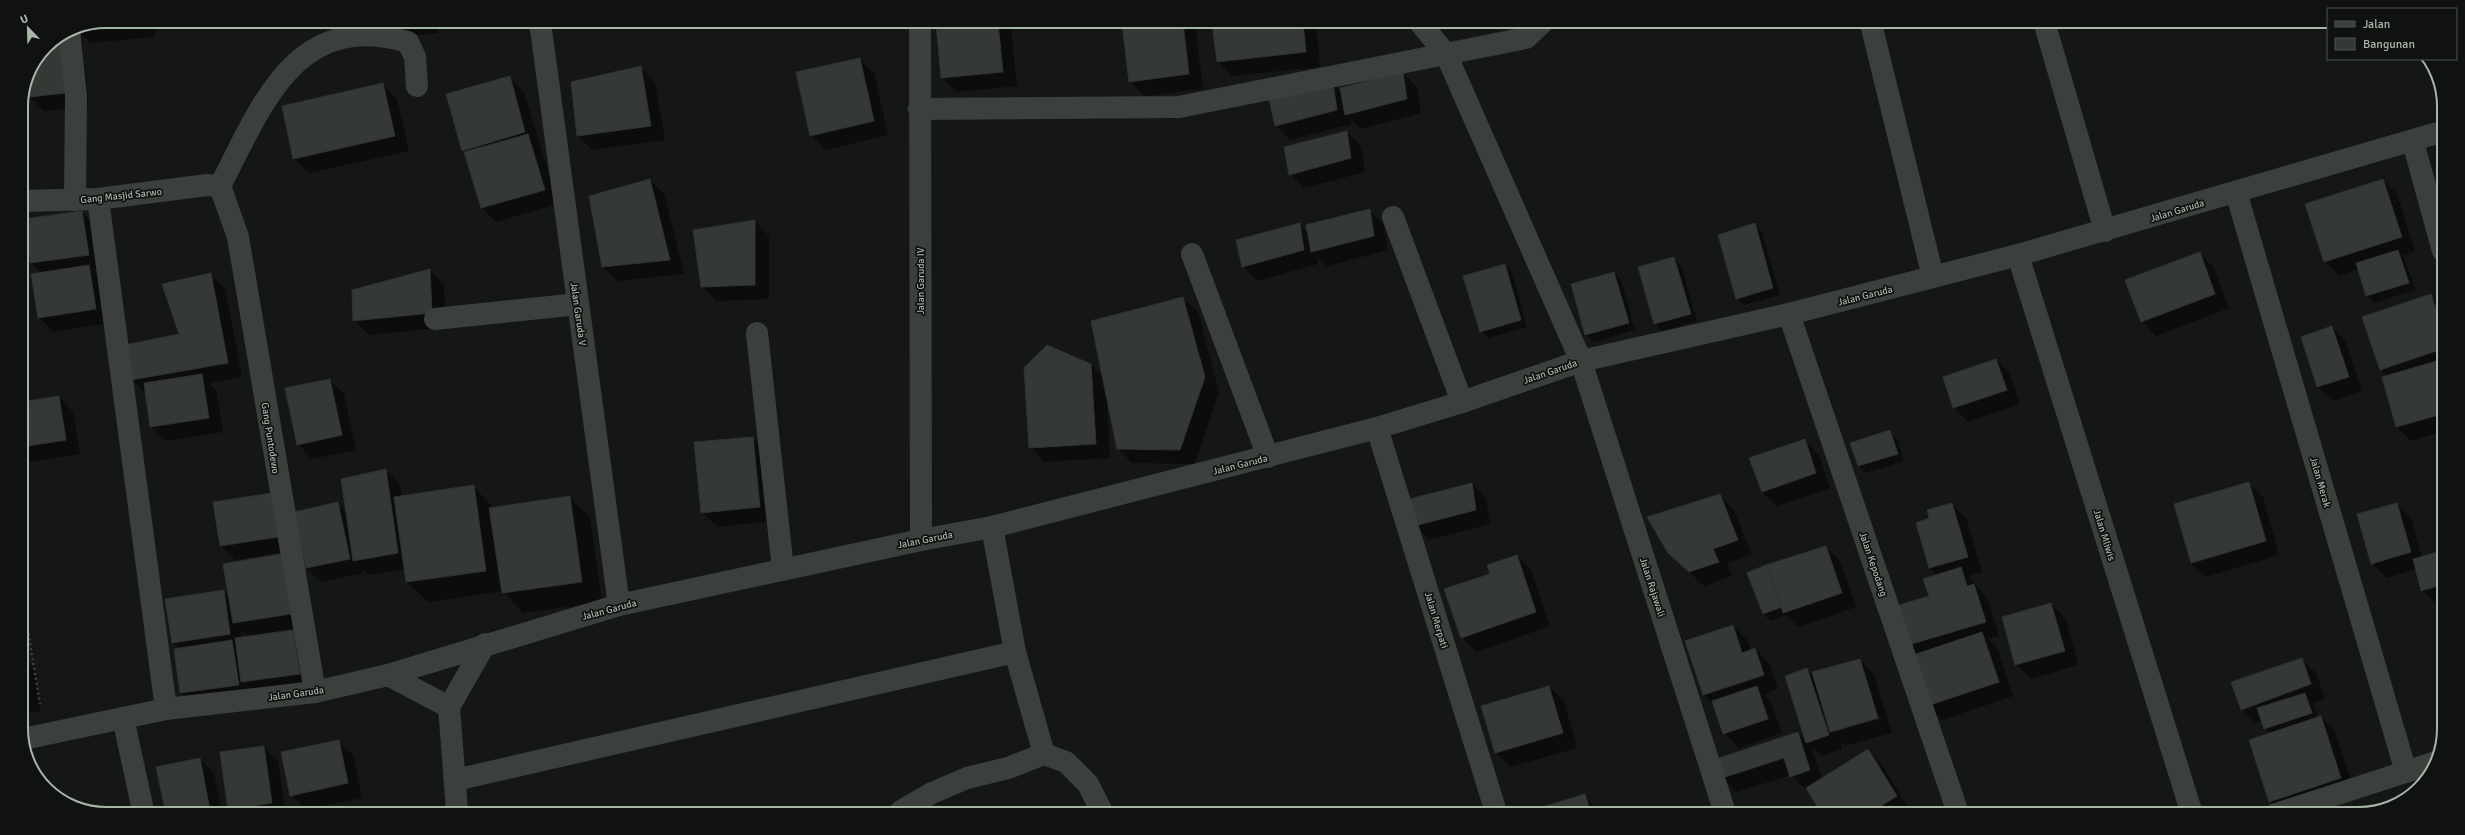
<svg xmlns="http://www.w3.org/2000/svg" width="2465" height="835" viewBox="0 0 2465 835" font-family="Signika,sans-serif">
<style>
.shadow{fill:#0007;fill-rule:evenodd}
.building{fill:#353936;stroke:#2f3230}
.lines{fill:none;stroke-linecap:round;stroke-linejoin:round}
.path{stroke:#3e443f;stroke-width:2.5;stroke-dasharray:2 3;stroke-linecap:butt}
.minor{stroke:#3b403c;stroke-width:22}
.labels{text-anchor:middle;stroke-width:3.5;stroke-linejoin:round;paint-order:stroke}
.street-label{font-size:10px;fill:#a8b6a8;stroke:#101211}
.rim{fill:none;stroke:#a8b6a8;stroke-width:2}
</style>
<rect width="100%" height="100%" fill="#151716"/>
<g class="shadow">
<polygon points="106,21 157,21 154,37 91,43 81,34 89,106 44,111 30,97 29,87 24,87 28,73 46,46 74,27"/>
<polygon points="374,22 437,22 438,33 388,38"/>
<polygon points="937,23 1003,23 1011,30 1017,86 957,92 942,78"/>
<polygon points="1123,23 1195,23 1203,89 1144,96 1130,81"/>
<polygon points="1213,23 1316,23 1320,67 1232,76 1218,62"/>
<polygon points="859,59 874,73 888,135 826,150 811,135"/>
<polygon points="641,68 655,82 665,140 592,150 578,135"/>
<polygon points="1403,73 1417,87 1421,113 1361,129 1350,119 1351,124 1290,140 1276,126 1333,84 1342,94"/>
<polygon points="509,77 524,92 558,204 496,222 482,208 466,153 463,150"/>
<polygon points="383,84 397,99 409,151 309,173 294,159"/>
<polygon points="1347,132 1361,146 1365,172 1304,188 1290,174"/>
<polygon points="650,180 664,194 684,274 618,281 603,267"/>
<polygon points="2383,180 2397,194 2415,251 2403,256 2416,290 2374,303 2367,296 2359,269 2339,276 2325,261"/>
<polygon points="1369,210 1384,225 1388,250 1327,266 1316,256 1318,264 1257,281 1243,266 1300,225 1309,234"/>
<polygon points="82,212 96,226 103,269 94,270 103,280 110,323 53,332 39,317 41,273 31,263 25,220"/>
<polygon points="755,221 769,236 769,299 716,301 702,286"/>
<polygon points="1755,225 1762,232 1780,295 1744,305 1737,298"/>
<polygon points="2200,253 2214,268 2229,308 2156,336 2142,321"/>
<polygon points="1674,258 1681,266 1697,321 1662,331 1655,323"/>
<polygon points="1505,265 1512,272 1527,327 1488,338 1481,331"/>
<polygon points="430,270 444,284 446,327 369,335 354,320"/>
<polygon points="1614,273 1621,280 1635,330 1594,342 1586,335 1572,285"/>
<polygon points="210,274 225,288 242,377 209,383 216,390 223,432 166,441 151,427 146,394 132,379 180,335"/>
<polygon points="2431,295 2442,307 2442,432 2411,441 2397,427 2383,378 2388,376 2380,369"/>
<polygon points="1183,298 1198,312 1219,392 1195,464 1132,463 1118,448 1107,396 1110,458 1044,462 1030,447 1090,364 1104,378 1092,322"/>
<polygon points="2332,327 2346,342 2362,391 2333,401 2318,387 2302,337"/>
<polygon points="1996,360 2010,374 2020,404 1968,422 1954,407"/>
<polygon points="330,380 344,394 356,450 312,459 298,444"/>
<polygon points="59,397 73,412 80,454 23,463 21,403"/>
<polygon points="1890,432 1897,439 1904,461 1866,473 1859,466 1852,444"/>
<polygon points="752,438 767,452 773,521 717,527 702,512"/>
<polygon points="1804,440 1819,455 1830,488 1777,506 1762,492 1750,459"/>
<polygon points="386,470 400,484 402,497 473,486 494,508 569,497 590,517 602,602 523,613 503,591 428,602 407,582 405,569 368,575 363,569 363,573 321,582 306,568 337,503 347,513"/>
<polygon points="2248,483 2263,497 2279,555 2206,577 2191,563"/>
<polygon points="1472,484 1486,498 1490,524 1429,540 1415,526"/>
<polygon points="271,494 292,551 235,560 221,546"/>
<polygon points="1719,495 1734,510 1752,555 1727,563 1732,576 1704,586 1668,552"/>
<polygon points="1952,504 1966,518 1982,572 1968,576 1988,599 1999,636 1988,639 1997,647 2013,696 1942,720 1927,705 1906,646 1938,576 1930,568 1917,523 1930,519"/>
<polygon points="2397,504 2411,518 2422,557 2441,552 2441,603 2437,605 2422,590 2416,569 2387,578 2372,563"/>
<polygon points="1826,547 1840,561 1856,607 1798,627 1786,615 1771,621 1763,614"/>
<path d="M280 555 305 628 292 630 307 645 313 688 195 707 181 693 180 649 172 642 223 591 229 597ZM241 630 248 637 242 638Z"/>
<polygon points="1517,556 1531,570 1550,626 1476,652 1462,637"/>
<polygon points="2051,604 2066,619 2078,665 2031,679 2016,664"/>
<polygon points="21,609 29,653 21,655"/>
<polygon points="1733,626 1747,640 1751,650 1755,649 1769,663 1778,689 1764,694 1771,702 1782,733 1739,748 1724,733 1715,706 1704,694"/>
<polygon points="21,655 34,669 41,711 21,714"/>
<polygon points="2301,659 2316,673 2325,699 2313,703 2318,718 2321,717 2335,732 2355,792 2282,814 2270,801 2270,734 2264,728 2262,721 2256,723 2241,709"/>
<path d="M1860 660 1874 674 1892 733 1845 746 1840 741 1842 749 1822 756 1811 746 1822 779 1868 750 1882 765 1910 811 1907 813H1822L1808 790H1806L1791 775 1737 792 1723 778 1797 733 1808 743 1786 677 1807 670 1815 677ZM1882 716 1883 718 1838 731V729Z"/>
<polygon points="1549,687 1564,701 1577,748 1510,767 1496,753 1482,707"/>
<polygon points="338,741 353,755 362,798 306,809 291,795"/>
<polygon points="264,747 278,761 285,810 229,810"/>
<polygon points="200,759 214,773 221,810 166,810"/>
<polygon points="1584,795 1600,813 1530,812"/>
</g>
<g class="building">
<polygon points="106,21 141,21 75,29 75,27"/>
<polygon points="373,22 399,22 373,24"/>
<polygon points="936,23 998,23 1003,72 941,78"/>
<polygon points="1122,23 1183,23 1189,74 1129,82"/>
<polygon points="1212,23 1303,23 1306,52 1217,62"/>
<polygon points="69,31 75,92 29,97 28,73 46,46"/>
<polygon points="860,58 874,121 810,136 796,72"/>
<polygon points="641,66 651,126 577,136 571,82"/>
<polygon points="1403,72 1407,99 1345,115 1340,88"/>
<polygon points="510,76 525,132 462,151 446,94"/>
<polygon points="383,83 395,136 293,159 282,106"/>
<polygon points="1333,83 1337,110 1275,126 1269,99"/>
<polygon points="1347,131 1351,158 1289,175 1284,147"/>
<polygon points="528,134 545,190 481,208 464,152"/>
<polygon points="650,179 670,260 602,267 589,196"/>
<polygon points="2383,179 2402,237 2324,262 2305,204"/>
<polygon points="1370,209 1374,236 1311,252 1306,225"/>
<polygon points="82,211 89,255 30,263 24,219"/>
<polygon points="755,220 755,285 701,287 693,230"/>
<polygon points="1300,223 1304,250 1242,267 1236,240"/>
<polygon points="1755,223 1773,288 1736,299 1718,235"/>
<polygon points="2398,250 2409,283 2366,296 2356,263"/>
<polygon points="2200,252 2215,294 2141,322 2125,280"/>
<polygon points="1674,257 1691,314 1654,324 1638,267"/>
<polygon points="1505,264 1521,320 1480,332 1463,276"/>
<polygon points="89,265 96,309 38,318 31,274"/>
<polygon points="430,269 432,313 353,321 352,290"/>
<polygon points="1614,272 1629,323 1585,335 1571,284"/>
<polygon points="211,273 228,363 131,380 125,345 179,334 162,284"/>
<polygon points="2431,294 2442,328 2442,349 2380,370 2362,317"/>
<polygon points="1183,297 1205,377 1180,450 1117,449 1091,321"/>
<polygon points="2332,326 2349,377 2317,387 2301,337"/>
<polygon points="1047,345 1091,364 1096,444 1029,448 1024,368"/>
<polygon points="1996,359 2007,390 1953,408 1943,377"/>
<polygon points="2440,360 2442,414 2396,427 2382,377"/>
<polygon points="202,374 209,418 150,427 144,383"/>
<polygon points="330,379 342,435 297,445 285,388"/>
<polygon points="59,396 66,440 21,447 21,402"/>
<polygon points="1890,430 1898,454 1858,466 1850,443"/>
<polygon points="753,437 760,507 701,513 694,442"/>
<polygon points="1805,439 1816,473 1762,492 1749,458"/>
<polygon points="386,469 398,553 353,561 341,479"/>
<polygon points="2249,482 2266,541 2191,563 2174,504"/>
<polygon points="1472,483 1476,510 1414,526 1409,499"/>
<polygon points="474,485 486,571 406,582 394,497"/>
<polygon points="272,493 278,537 220,546 213,502"/>
<polygon points="1720,494 1738,540 1713,549 1719,562 1689,572 1668,553 1647,517"/>
<polygon points="570,496 582,582 502,593 489,508"/>
<polygon points="338,502 350,559 306,568 294,512"/>
<polygon points="1952,503 1968,557 1929,568 1916,523 1929,518 1927,510"/>
<polygon points="2397,503 2411,552 2371,564 2357,514"/>
<polygon points="1826,546 1842,593 1783,613 1766,565"/>
<polygon points="2441,551 2441,585 2421,591 2413,559"/>
<polygon points="281,554 291,614 233,623 223,564"/>
<polygon points="1517,555 1536,612 1461,638 1444,589 1490,574 1487,565"/>
<polygon points="1766,565 1782,607 1763,614 1747,573"/>
<polygon points="1961,567 1967,586 1974,584 1986,622 1905,646 1893,607 1929,596 1923,579"/>
<polygon points="224,590 230,634 172,643 165,599"/>
<polygon points="2051,603 2065,651 2015,665 2002,617"/>
<polygon points="1733,625 1742,653 1755,648 1764,675 1703,695 1685,641"/>
<polygon points="293,630 300,674 241,682 235,638"/>
<polygon points="1982,632 1999,682 1927,706 1910,656"/>
<polygon points="232,640 239,685 180,693 174,649"/>
<polygon points="21,658 27,697 21,698"/>
<polygon points="2302,658 2311,684 2241,710 2231,682"/>
<polygon points="1860,659 1878,718 1830,732 1812,672"/>
<polygon points="1807,668 1829,735 1806,743 1785,676"/>
<polygon points="1549,686 1563,733 1495,753 1481,706"/>
<polygon points="1757,686 1768,719 1723,734 1712,701"/>
<polygon points="2305,693 2312,713 2264,729 2257,708"/>
<polygon points="2321,716 2341,778 2269,802 2249,740"/>
<polygon points="1798,732 1810,770 1790,777 1784,758 1722,778 1716,759"/>
<polygon points="339,740 348,783 290,796 281,752"/>
<polygon points="264,746 272,803 228,810 220,752"/>
<polygon points="1868,749 1897,796 1870,813 1821,813 1806,788"/>
<polygon points="200,758 210,810 165,810 156,767"/>
<polygon points="1585,794 1591,813 1526,812"/>
</g>
<g class="lines">
<polyline class="path" points="21,589 40,704"/>
<g class="minor">
<polyline points="540,22 619,605"/>
<polyline points="920,23 921,540"/>
<polyline points="1421,24 1446,54 1581,361 1725,813"/>
<polyline points="1871,24 1933,277"/>
<polyline points="2045,25 2105,231"/>
<polyline points="69,30 76,96 75,200"/>
<polyline points="919,109 1179,107 1526,38 1541,24"/>
<polyline points="2413,142 2443,251"/>
<polyline points="220,186 238,237 315,692"/>
<path d="M220 186C262 105 296 9 408 42L415 57 417 86"/>
<polyline points="2236,192 2406,772"/>
<polyline points="98,199 166,709"/>
<polyline points="21,201 98,199 207,185 220,186"/>
<polyline points="1393,217 1462,402"/>
<polyline points="1192,254 1268,457"/>
<polyline points="2018,255 2192,814"/>
<polyline points="1789,314 1958,813"/>
<polyline points="435,319 578,304"/>
<polyline points="757,333 783,569"/>
<polyline points="1377,428 1496,812"/>
<polyline points="1015,652 1044,754"/>
<polyline points="388,675 449,707"/>
<polyline points="123,718 143,810"/>
<polyline points="23,739 166,709 315,692 388,675 619,605 921,540 992,527 1377,428 1462,402 1581,361 1789,314 2018,255 2444,131"/>
<polyline points="455,780 1015,652 992,527"/>
<polyline points="457,810 449,707 485,644"/>
<polyline points="901,811 932,793 967,778 1008,768 1044,754 1066,762 1088,784 1102,812"/>
<polyline points="2276,814 2436,762"/>
</g>
</g>
<g class="labels">
<g class="street-label">
<text transform="translate(121 195) rotate(-6)" y="4">Gang Masjid Sarwo</text>
<text transform="translate(2177 210) rotate(-17)" y="4">Jalan Garuda</text>
<text transform="translate(920 281) rotate(-90)" y="4">Jalan Garuda IV</text>
<text transform="translate(1865 295) rotate(-14)" y="4">Jalan Garuda</text>
<text transform="translate(579 314) rotate(82)" y="4">Jalan Garuda V</text>
<text transform="translate(1550 371) rotate(-19)" y="4">Jalan Garuda</text>
<text transform="translate(271 438) rotate(81)" y="4">Gang Puntodewo</text>
<text transform="translate(1240 464) rotate(-14)" y="4">Jalan Garuda</text>
<text transform="translate(2321 482) rotate(74)" y="4">Jalan Merak</text>
<text transform="translate(2105 535) rotate(73)" y="4">Jalan Mliwis</text>
<text transform="translate(925 539) rotate(-11)" y="4">Jalan Garuda</text>
<text transform="translate(1874 564) rotate(71)" y="4">Jalan Kepodang</text>
<text transform="translate(1653 587) rotate(72)" y="4">Jalan Rajawali</text>
<text transform="translate(609 609) rotate(-15)" y="4">Jalan Garuda</text>
<text transform="translate(1437 620) rotate(73)" y="4">Jalan Merpati</text>
<text transform="translate(296 693) rotate(-8)" y="4">Jalan Garuda</text>
</g>
</g>
<path d="M0 0H2465V835H0ZM106 28H2359A78 78 0 0 1 2437 106V729A78 78 0 0 1 2359 807H106A78 78 0 0 1 28 729V106A78 78 0 0 1 106 28Z" fill="#101211" fill-rule="evenodd"/>
<path class="rim" d="M106 28H2359A78 78 0 0 1 2437 106V729A78 78 0 0 1 2359 807H106A78 78 0 0 1 28 729V106A78 78 0 0 1 106 28Z"/>
<rect x="2327" y="8" width="130" height="52" fill="#101211" stroke="#4d544d"/>
<rect x="2335" y="21" width="20" height="6" fill="#3b403c" stroke="#4d544d"/>
<text x="2363" y="28" font-size="12" fill="#a8b6a8">Jalan</text>
<rect x="2335" y="38" width="20" height="12" fill="#353936" stroke="#4d544d"/>
<text x="2363" y="48" font-size="12" fill="#a8b6a8">Bangunan</text>
<g transform="translate(28 28) rotate(337)" stroke="#101211" stroke-width="3" paint-order="stroke">
<path d="M0-3L7 15L0 10L-7 15Z" fill="#a8b6a8"/>
<text y="-6" font-size="11" font-weight="bold" text-anchor="middle" fill="#a8b6a8">U</text>
</g>
</svg>
